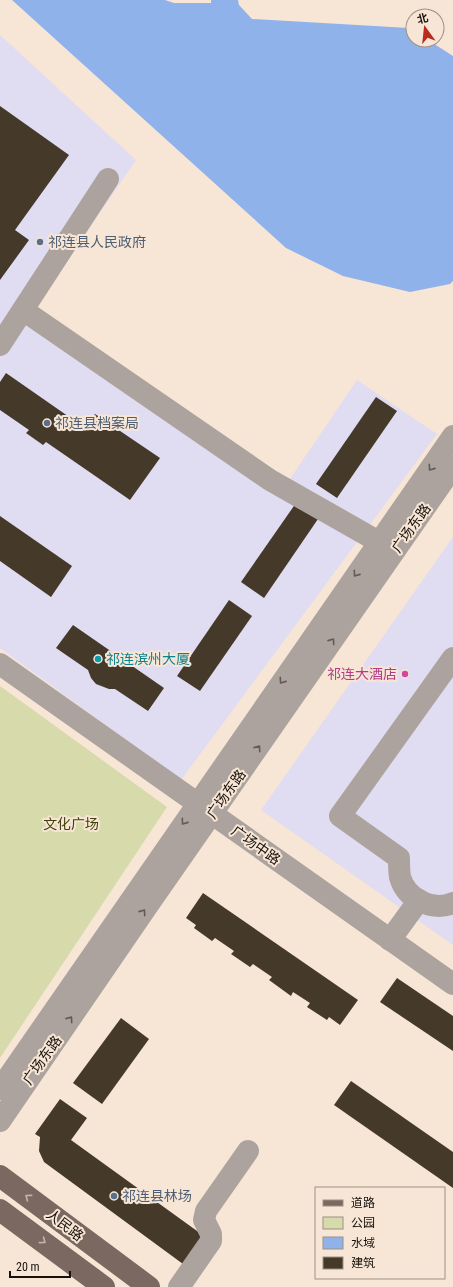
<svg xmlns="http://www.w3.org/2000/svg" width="453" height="1287" viewBox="0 0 453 1287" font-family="'Roboto Condensed','Noto Sans SC',sans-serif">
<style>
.commercial{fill:#e0dcf2}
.green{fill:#d7daab}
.water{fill:#90b2eb}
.building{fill:#45392a}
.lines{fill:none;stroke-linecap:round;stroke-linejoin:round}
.minor{stroke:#ada39e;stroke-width:22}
.major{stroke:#7a6861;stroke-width:22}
.oneway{stroke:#625a54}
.oneway2{stroke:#c5b4a7}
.service-dot{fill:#5c6f8a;stroke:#f7e6d5;stroke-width:1.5}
.culture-dot{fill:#0f9aa8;stroke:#f7e6d5;stroke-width:1.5}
.hotel-dot{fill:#d1479c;stroke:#f7e6d5;stroke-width:1.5}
.labels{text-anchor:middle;stroke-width:4;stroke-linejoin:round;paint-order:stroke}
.service-label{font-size:14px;fill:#4e5e75;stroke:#f7e6d5;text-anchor:start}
.street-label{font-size:14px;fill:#16110b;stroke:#f7e6d5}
.culture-label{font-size:14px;fill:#0d838f;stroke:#f7e6d5;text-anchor:start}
.hotel-label{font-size:14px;fill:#b23c85;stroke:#f7e6d5;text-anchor:end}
.park-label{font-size:14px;fill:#40410a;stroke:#f7e6d5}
</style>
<rect width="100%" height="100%" fill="#f7e6d5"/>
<g class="commercial">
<polygon points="0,35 136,160 24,323 279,495 357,380 437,434 181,780 0,648"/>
<polygon points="453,537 453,945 261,810"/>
</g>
<polygon class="green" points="0,686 167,807 0,1058"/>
<polygon class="water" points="12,0 165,0 174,3 211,3 211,0 238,0 239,5 252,19 409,28 413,30 413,40 428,40 453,56 453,281 450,284 410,292 343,276 286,248"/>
<g class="building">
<polygon points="0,106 69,155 15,230 29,240 0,280"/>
<polygon points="6,373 85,428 95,414 160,458 130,500 46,442 43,445 26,433 29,430 0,410 0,382"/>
<polygon points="376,397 397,411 337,498 316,484"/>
<polygon points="296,503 318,519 264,598 241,582"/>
<polygon points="0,516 72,566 51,597 0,561"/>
<polygon points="229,600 252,616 200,691 177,676"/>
<polygon points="73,625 164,688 148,711 115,689 109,689 96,684 91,678 88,670 56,648"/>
<polygon points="203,893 358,1000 340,1025 329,1017 327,1020 307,1007 310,1003 293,992 291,996 269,980 272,977 253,964 250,967 231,954 234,951 215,938 212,941 194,928 196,925 186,918"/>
<polygon points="397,978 453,1016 453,1051 380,1002"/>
<polygon points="121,1018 149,1039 102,1104 73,1083"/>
<polygon points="351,1081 453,1152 453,1188 334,1105"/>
<polygon points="60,1099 87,1118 71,1140 204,1236 183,1264 44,1162 39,1151 40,1137 35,1134"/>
</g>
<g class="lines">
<g class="minor">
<polyline points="23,310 270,480 379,542"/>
<polyline points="0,345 108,179"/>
<path d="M453 658 340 816 399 858C399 864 399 871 400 877 406 899 433 912 453 903"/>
<polyline points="0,664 453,984"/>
<polyline points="390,940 419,900"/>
<polyline points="0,1089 453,436"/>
<polyline points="0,1121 148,905 453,467"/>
<polyline points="179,1287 211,1241 211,1234 204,1220 206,1211 248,1151"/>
</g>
<g class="major">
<polyline points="0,1176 149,1287"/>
<polyline points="0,1210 104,1287"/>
</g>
</g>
<defs><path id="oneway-chevron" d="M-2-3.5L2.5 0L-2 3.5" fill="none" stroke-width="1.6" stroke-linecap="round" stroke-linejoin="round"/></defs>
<g class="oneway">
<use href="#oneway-chevron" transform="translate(431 468) rotate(125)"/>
<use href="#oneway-chevron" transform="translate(356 574) rotate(125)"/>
<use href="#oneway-chevron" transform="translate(332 641) rotate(-55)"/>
<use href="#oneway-chevron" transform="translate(282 681) rotate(125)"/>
<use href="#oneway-chevron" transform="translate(258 748) rotate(-55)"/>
<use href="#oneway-chevron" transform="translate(184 822) rotate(125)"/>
<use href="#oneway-chevron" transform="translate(143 912) rotate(-55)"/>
<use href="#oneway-chevron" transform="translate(70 1019) rotate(-55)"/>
</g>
<g class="oneway2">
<use href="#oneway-chevron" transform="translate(28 1197) rotate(-143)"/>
<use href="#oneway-chevron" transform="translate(43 1241) rotate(37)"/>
</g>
<g class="service-dot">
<circle cx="40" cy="242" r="4"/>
<circle cx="47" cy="423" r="4"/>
<circle cx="114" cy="1196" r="4"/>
</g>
<circle class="culture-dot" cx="98" cy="659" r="4"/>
<circle class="hotel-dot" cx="405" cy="674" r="4"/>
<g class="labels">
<g class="service-label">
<text x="48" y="247">祁连县人民政府</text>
<text x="55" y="428">祁连县档案局</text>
<text x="122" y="1201">祁连县林场</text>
</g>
<g class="street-label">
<text transform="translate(411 528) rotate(-55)" y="5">广场东路</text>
<text transform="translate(226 794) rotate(-55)" y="5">广场东路</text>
<text transform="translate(256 845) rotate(35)" y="5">广场中路</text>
<text transform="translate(42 1060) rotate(-55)" y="5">广场东路</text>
<text transform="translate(65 1225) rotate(37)" y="5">人民路</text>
</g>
<g class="culture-label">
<text x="106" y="664">祁连滨州大厦</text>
</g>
<g class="hotel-label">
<text x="397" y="679">祁连大酒店</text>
</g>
<g class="park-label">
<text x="71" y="829">文化广场</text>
</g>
</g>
<rect x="315" y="1187" width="130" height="92" fill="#f7e6d5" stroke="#9d9184"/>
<rect x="323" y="1200" width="20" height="6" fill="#7a6861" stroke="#9d9184"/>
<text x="351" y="1207" font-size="12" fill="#16110b">道路</text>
<rect x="323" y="1217" width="20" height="12" fill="#d7daab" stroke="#9d9184"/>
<text x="351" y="1227" font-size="12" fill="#16110b">公园</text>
<rect x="323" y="1237" width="20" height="12" fill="#90b2eb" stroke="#9d9184"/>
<text x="351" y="1247" font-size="12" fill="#16110b">水域</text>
<rect x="323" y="1257" width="20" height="12" fill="#45392a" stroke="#9d9184"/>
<text x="351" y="1267" font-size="12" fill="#16110b">建筑</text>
<g transform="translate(425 28) rotate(345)"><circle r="19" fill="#f7e6d5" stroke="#9d9184"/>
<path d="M0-3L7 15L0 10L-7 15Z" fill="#b92b1f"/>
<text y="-6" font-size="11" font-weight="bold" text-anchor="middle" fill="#16110b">北</text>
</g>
<path d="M10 1271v6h60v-6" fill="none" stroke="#16110b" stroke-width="2"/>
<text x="16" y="1271" font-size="12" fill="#16110b" stroke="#f7e6d5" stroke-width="3" paint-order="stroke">20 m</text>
</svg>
